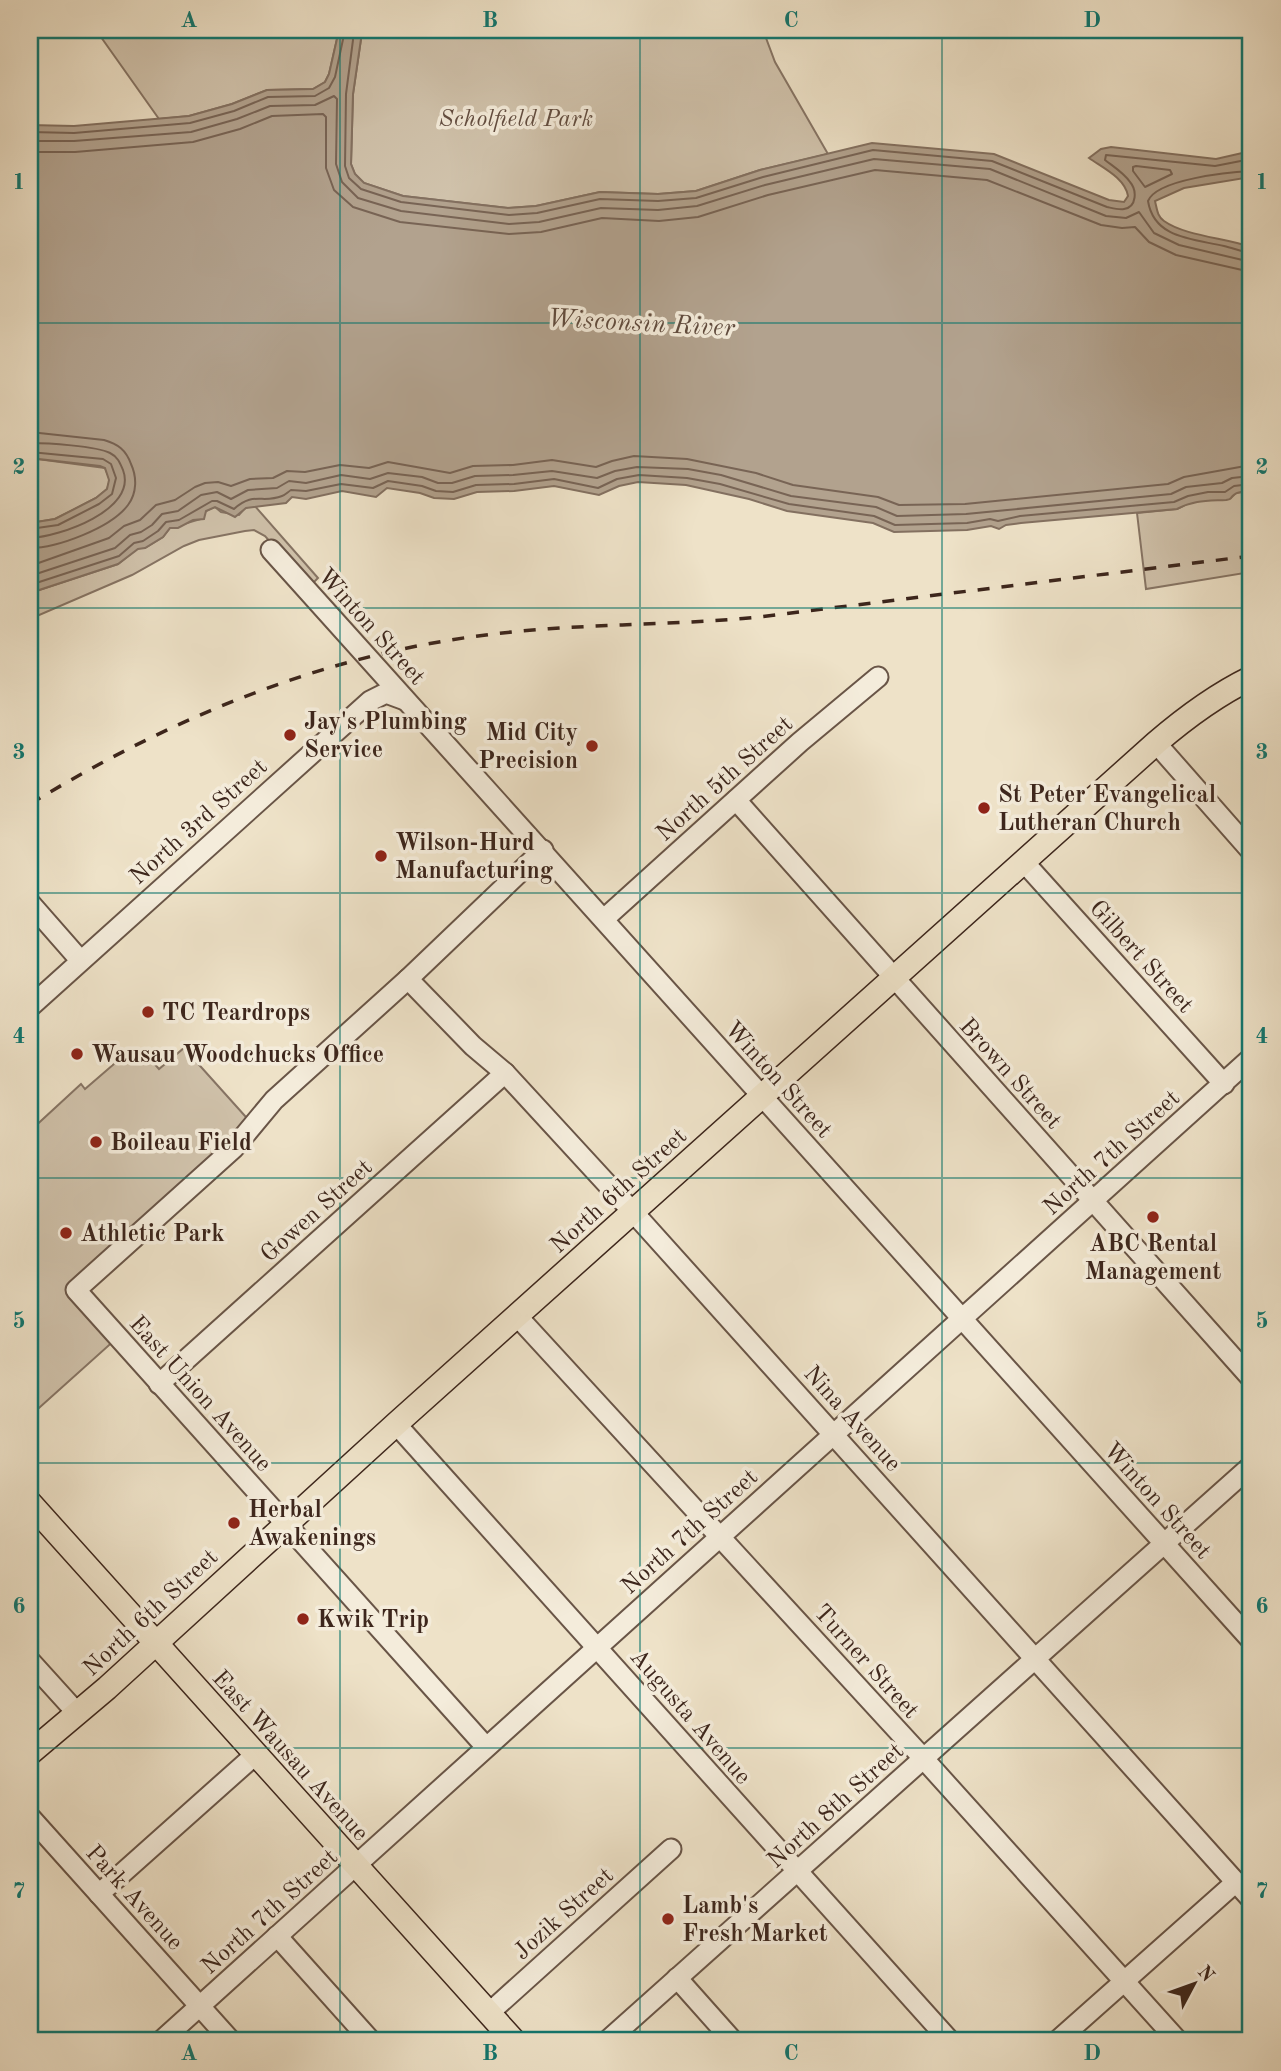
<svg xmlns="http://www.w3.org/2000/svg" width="1281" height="2071" viewBox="0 0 1281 2071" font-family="'Old Standard TT',serif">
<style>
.green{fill:#d0c2ab;stroke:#867464;stroke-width:2}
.water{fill:#b2a28e;stroke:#837060;stroke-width:2}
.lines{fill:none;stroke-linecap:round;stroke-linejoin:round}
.shore{stroke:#786455;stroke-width:2}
.minor-casing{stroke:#695547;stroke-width:23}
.major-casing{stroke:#3d261c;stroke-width:26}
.minor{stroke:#f4ecdb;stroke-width:19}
.major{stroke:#eee2c8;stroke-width:23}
.rail{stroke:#3d261c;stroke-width:3.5;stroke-dasharray:12 12;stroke-linecap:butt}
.grid{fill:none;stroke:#0f766e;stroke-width:2;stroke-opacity:0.55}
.poi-dot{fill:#8f2418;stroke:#f4ecdb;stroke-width:2.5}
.labels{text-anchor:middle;stroke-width:7;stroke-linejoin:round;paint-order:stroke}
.park-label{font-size:24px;font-style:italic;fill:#624d40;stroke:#f4ecdb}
.street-label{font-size:24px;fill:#3d261c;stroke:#f4ecdb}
.poi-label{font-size:24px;font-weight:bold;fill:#3d261c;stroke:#f4ecdb;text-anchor:start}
.water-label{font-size:26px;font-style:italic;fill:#604b3e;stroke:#f4ecdb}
.neatline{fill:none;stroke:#0f766e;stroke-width:2.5}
.grid-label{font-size:23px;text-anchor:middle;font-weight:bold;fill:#0f766e}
</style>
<rect width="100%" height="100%" fill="#eee2c8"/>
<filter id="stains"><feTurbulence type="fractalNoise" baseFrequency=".00286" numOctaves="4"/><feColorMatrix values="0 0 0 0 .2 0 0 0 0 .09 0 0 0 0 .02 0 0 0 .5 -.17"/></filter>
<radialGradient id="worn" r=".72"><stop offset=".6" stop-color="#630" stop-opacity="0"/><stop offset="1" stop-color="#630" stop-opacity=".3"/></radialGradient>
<g class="green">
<polygon points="96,30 339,30 329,74 325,82 313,89 267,90 232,104 189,116 159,119"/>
<polygon points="359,30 763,30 775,62 828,154 760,170 696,191 658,194 600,192 536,206 508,208 403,196 364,183 355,174 351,164 353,94 361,39"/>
<polygon points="30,458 105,468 110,480 107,489 96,498 55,519 30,523"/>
<polygon points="1251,491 1251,572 1146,589 1137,513 1177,509 1189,503 1209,499 1225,500 1231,498 1236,493"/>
<polygon points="254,505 318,578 310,586 265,536 254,530 245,531 199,540 184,546 132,575 30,619 30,593 118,564 138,548 145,548 163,537 170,528 201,519 206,511 215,507 221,512 239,515 245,508"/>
<polygon points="184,1048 254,1126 75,1290 117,1338 30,1416 30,1131 81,1084 85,1089 129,1051 140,1053 143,1051 159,1069"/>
</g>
<path class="water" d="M339 30H359L361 39 353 94 351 164 355 174 364 183 403 196 508 208 536 206 600 192 658 194 696 191 760 170 872 143 994 154 1109 200 1124 202 1128 196C1125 178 1103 168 1089 158L1101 149 1111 147 1216 159 1251 151V177L1184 188 1155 201C1157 209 1157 216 1164 221 1185 236 1226 238 1251 247V491C1246 492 1239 491 1235 494 1228 498 1234 499 1226 500 1207 501 1194 500 1177 509L1021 523 1006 525 999 529 991 526 967 530 894 532 873 523 787 511 749 499 686 485 638 482 619 486 599 495 554 486 514 491 477 492 454 499 434 498 420 493 387 488 376 497 342 491 306 499 292 497 286 503 246 508 235 517 215 507 206 511 204 519 193 520 178 528H170L163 537 145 548 138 549 118 564 30 593V523L55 519 96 498 107 489 109 480 105 468 100 466 30 458V125L74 126 189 116 232 104 267 90 313 89 325 82 329 74Z"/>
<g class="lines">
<g class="shore">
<path d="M352 30 353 40 346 94 345 166 349 178 361 189 401 202 509 215 537 213 600 199 658 201 696 198 763 177 873 150 992 161 1107 207C1112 208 1119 210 1124 209 1137 207 1137 190 1130 182 1124 173 1114 167 1105 160L1106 155 1215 166 1251 159"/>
<polyline points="30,132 74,133 190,123 234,111 268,97 315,96 329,88 335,77 345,30"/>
<polyline points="30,141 74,141 191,132 237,119 270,106 315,105 334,96 337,99 336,164 342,182 358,198 401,211 509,224 539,222 601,208 658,210 697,206 765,185 874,159 990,169 1106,216 1126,218 1139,212 1154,233 1179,245 1251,262"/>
<polyline points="30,152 75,152 193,142 240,129 272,116 323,114 326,117 326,168 334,190 353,207 400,222 509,234 541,232 602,218 659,221 698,217 768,195 875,170 987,180 1101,225 1122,228 1135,227 1149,242 1176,255 1251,272"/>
<polygon points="1136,166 1170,170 1172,174 1145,187 1133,171 1133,167"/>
<path d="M1251 171C1230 172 1157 179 1148 201 1154 239 1194 239 1224 246 1233 248 1242 252 1251 253"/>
<path d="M30 432 104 440C118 444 126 450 131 464 137 477 137 493 128 505 111 528 57 548 30 548"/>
<path d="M30 443C47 443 96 446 110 453 118 457 120 463 123 470 138 510 59 537 30 538"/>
<polyline points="30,452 103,459 111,464 116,478 112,494 99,504 58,525 30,529"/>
<polyline points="30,566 109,538 124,526 140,520 156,505 175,500 195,487 205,483 218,482 231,486 250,479 273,478 287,471 305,472 340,465 369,468 388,462 450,473 473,466 513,465 552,460 596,467 612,461 634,456 687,459 756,473 793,485 878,497 899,505 965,504 1168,484 1184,477 1251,465"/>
<polyline points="30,576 115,548 130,535 141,532 152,525 162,514 178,511 201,495 217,492 231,499 248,490 277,488 289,481 306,483 341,475 370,479 388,473 422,477 438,483 452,483 475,476 513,475 552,471 597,478 615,471 637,467 688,469 721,475 791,496 876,507 897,516 966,514 1171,494 1186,487 1222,483 1232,478 1251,476"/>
<path d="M30 585 119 556 134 543 143 541 158 531 166 522 179 520 212 501H217L234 509C254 491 262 504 282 496 285 495 288 492 291 490L306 491 341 484 373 488 388 481 422 486 436 491 453 492 476 485 514 484 554 479 598 488 617 479 639 475 687 478 720 484 789 504 874 516 895 525 967 523 990 519 998 521 1020 516 1174 502 1188 496 1208 492H1225L1234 486 1251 484"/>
</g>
<g class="minor-casing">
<g id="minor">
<polyline points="271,550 1251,1640"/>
<polyline points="1156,743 1251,851"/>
<polyline points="736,800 1251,1378"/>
<polyline points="1023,861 1224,1084"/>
<polyline points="30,903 80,960"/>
<polyline points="604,919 800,742 878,677"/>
<polyline points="408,979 473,1046 505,1073 643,1223 1251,1899"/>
<polyline points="30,1007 370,701 386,693 405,700"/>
<polyline points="517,1316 923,1758 1178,2041"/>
<polyline points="159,1384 505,1073"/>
<polyline points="396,1424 950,2041"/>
<polyline points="30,1661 78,1714"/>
<polyline points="486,1747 76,1290 234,1148 274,1100 408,979 543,850"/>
<polyline points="30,1817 231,2041"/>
<polyline points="99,1894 256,1754"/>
<polyline points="277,1936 371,2041"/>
<polyline points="677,1978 733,2041"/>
<polyline points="489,2013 671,1849"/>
<polyline points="161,2041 1251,1058"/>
<polyline points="607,2041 1251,1466"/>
<polyline points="1057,2041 1236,1882"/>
</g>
</g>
<g class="major-casing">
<g id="major">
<polyline points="30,1503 514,2041"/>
<path d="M30 1753 107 1688 396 1424 1156 743C1185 718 1216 695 1251 678"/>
</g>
</g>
<use href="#minor" class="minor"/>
<use href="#major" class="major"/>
<path class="rail" d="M30 804C173 717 327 653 494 634 582 623 671 626 759 617L1251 556"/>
</g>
<path class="grid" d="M340 30V2041M640 30V2041M942 30V2041M30 323H1251M30 608H1251M30 893H1251M30 1178H1251M30 1463H1251M30 1748H1251"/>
<g class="poi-dot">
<circle cx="290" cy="735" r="7"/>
<circle cx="592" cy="746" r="7"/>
<circle cx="984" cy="808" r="7"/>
<circle cx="381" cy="856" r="7"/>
<circle cx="148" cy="1012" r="7"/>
<circle cx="77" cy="1054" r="7"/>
<circle cx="96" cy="1142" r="7"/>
<circle cx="1153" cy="1217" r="7"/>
<circle cx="66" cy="1233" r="7"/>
<circle cx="234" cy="1523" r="7"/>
<circle cx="303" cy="1619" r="7"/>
<circle cx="668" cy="1919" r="7"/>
</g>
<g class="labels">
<g class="park-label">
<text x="516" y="126">Scholfield Park</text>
</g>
<g class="street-label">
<text transform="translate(372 626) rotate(48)" y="8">Winton Street</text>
<text transform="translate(724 778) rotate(-42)" y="8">North 5th Street</text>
<text transform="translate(198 821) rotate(-42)" y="8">North 3rd Street</text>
<text transform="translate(1142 956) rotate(48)" y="8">Gilbert Street</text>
<text transform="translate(1011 1073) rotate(48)" y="8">Brown Street</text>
<text transform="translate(779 1079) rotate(48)" y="8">Winton Street</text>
<text transform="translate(1111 1152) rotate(-42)" y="8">North 7th Street</text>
<text transform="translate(618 1190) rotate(-42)" y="8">North 6th Street</text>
<text transform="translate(316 1210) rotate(-42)" y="8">Gowen Street</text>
<text transform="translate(201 1393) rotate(48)" y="8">East Union Avenue</text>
<text transform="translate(853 1418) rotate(48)" y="8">Nina Avenue</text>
<text transform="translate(1158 1500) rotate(48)" y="8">Winton Street</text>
<text transform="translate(689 1531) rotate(-42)" y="8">North 7th Street</text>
<text transform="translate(150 1612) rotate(-43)" y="8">North 6th Street</text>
<text transform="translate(867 1661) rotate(48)" y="8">Turner Street</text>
<text transform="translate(691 1716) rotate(49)" y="8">Augusta Avenue</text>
<text transform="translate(291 1755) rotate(48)" y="8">East Wausau Avenue</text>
<text transform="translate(835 1805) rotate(-42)" y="8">North 8th Street</text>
<text transform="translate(135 1897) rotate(48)" y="8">Park Avenue</text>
<text transform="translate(269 1911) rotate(-42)" y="8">North 7th Street</text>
<text transform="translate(563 1913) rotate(-42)" y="8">Jozik Street</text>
</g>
<g class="poi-label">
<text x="304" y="729">Jay's Plumbing<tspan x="304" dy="28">Service</tspan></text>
<text x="578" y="740" text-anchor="end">Mid City<tspan x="578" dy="28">Precision</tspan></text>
<text x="998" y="802">St Peter Evangelical<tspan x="998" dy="28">Lutheran Church</tspan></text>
<text x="395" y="850">Wilson-Hurd<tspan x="395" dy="28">Manufacturing</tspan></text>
<text x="162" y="1020">TC Teardrops</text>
<text x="91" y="1062">Wausau Woodchucks Office</text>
<text x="110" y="1150">Boileau Field</text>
<text x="80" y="1241">Athletic Park</text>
<text x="1153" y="1251" text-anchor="middle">ABC Rental<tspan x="1153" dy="28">Management</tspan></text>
<text x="248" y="1517">Herbal<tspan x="248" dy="28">Awakenings</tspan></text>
<text x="317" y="1627">Kwik Trip</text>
<text x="682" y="1913">Lamb's<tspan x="682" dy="28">Fresh Market</tspan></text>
</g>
<g class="water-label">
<text transform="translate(641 322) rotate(3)" y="9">Wisconsin River</text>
</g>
</g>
<rect width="1281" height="2071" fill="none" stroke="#eee2c8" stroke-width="77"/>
<g transform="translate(1194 1984) rotate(49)" stroke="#f4ecdb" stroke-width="5" paint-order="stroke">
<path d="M0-5L12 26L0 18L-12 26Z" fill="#3d261c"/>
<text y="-10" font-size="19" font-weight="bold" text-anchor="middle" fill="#3d261c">N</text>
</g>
<rect x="38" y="38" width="1204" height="1994" class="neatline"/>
<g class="grid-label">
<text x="189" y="27">A</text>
<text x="490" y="27">B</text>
<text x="791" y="27">C</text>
<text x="1092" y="27">D</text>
<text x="19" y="189">1</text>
<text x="1262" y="189">1</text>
<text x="19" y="474">2</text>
<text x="1262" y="474">2</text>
<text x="19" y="759">3</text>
<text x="1262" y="759">3</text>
<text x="19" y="1043">4</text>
<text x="1262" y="1043">4</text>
<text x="19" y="1328">5</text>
<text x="1262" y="1328">5</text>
<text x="19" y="1613">6</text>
<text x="1262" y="1613">6</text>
<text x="19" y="1898">7</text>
<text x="1262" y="1898">7</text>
<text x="189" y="2060">A</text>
<text x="490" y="2060">B</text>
<text x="791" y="2060">C</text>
<text x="1092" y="2060">D</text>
</g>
<rect width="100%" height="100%" filter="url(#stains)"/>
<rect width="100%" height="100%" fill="url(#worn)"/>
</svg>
